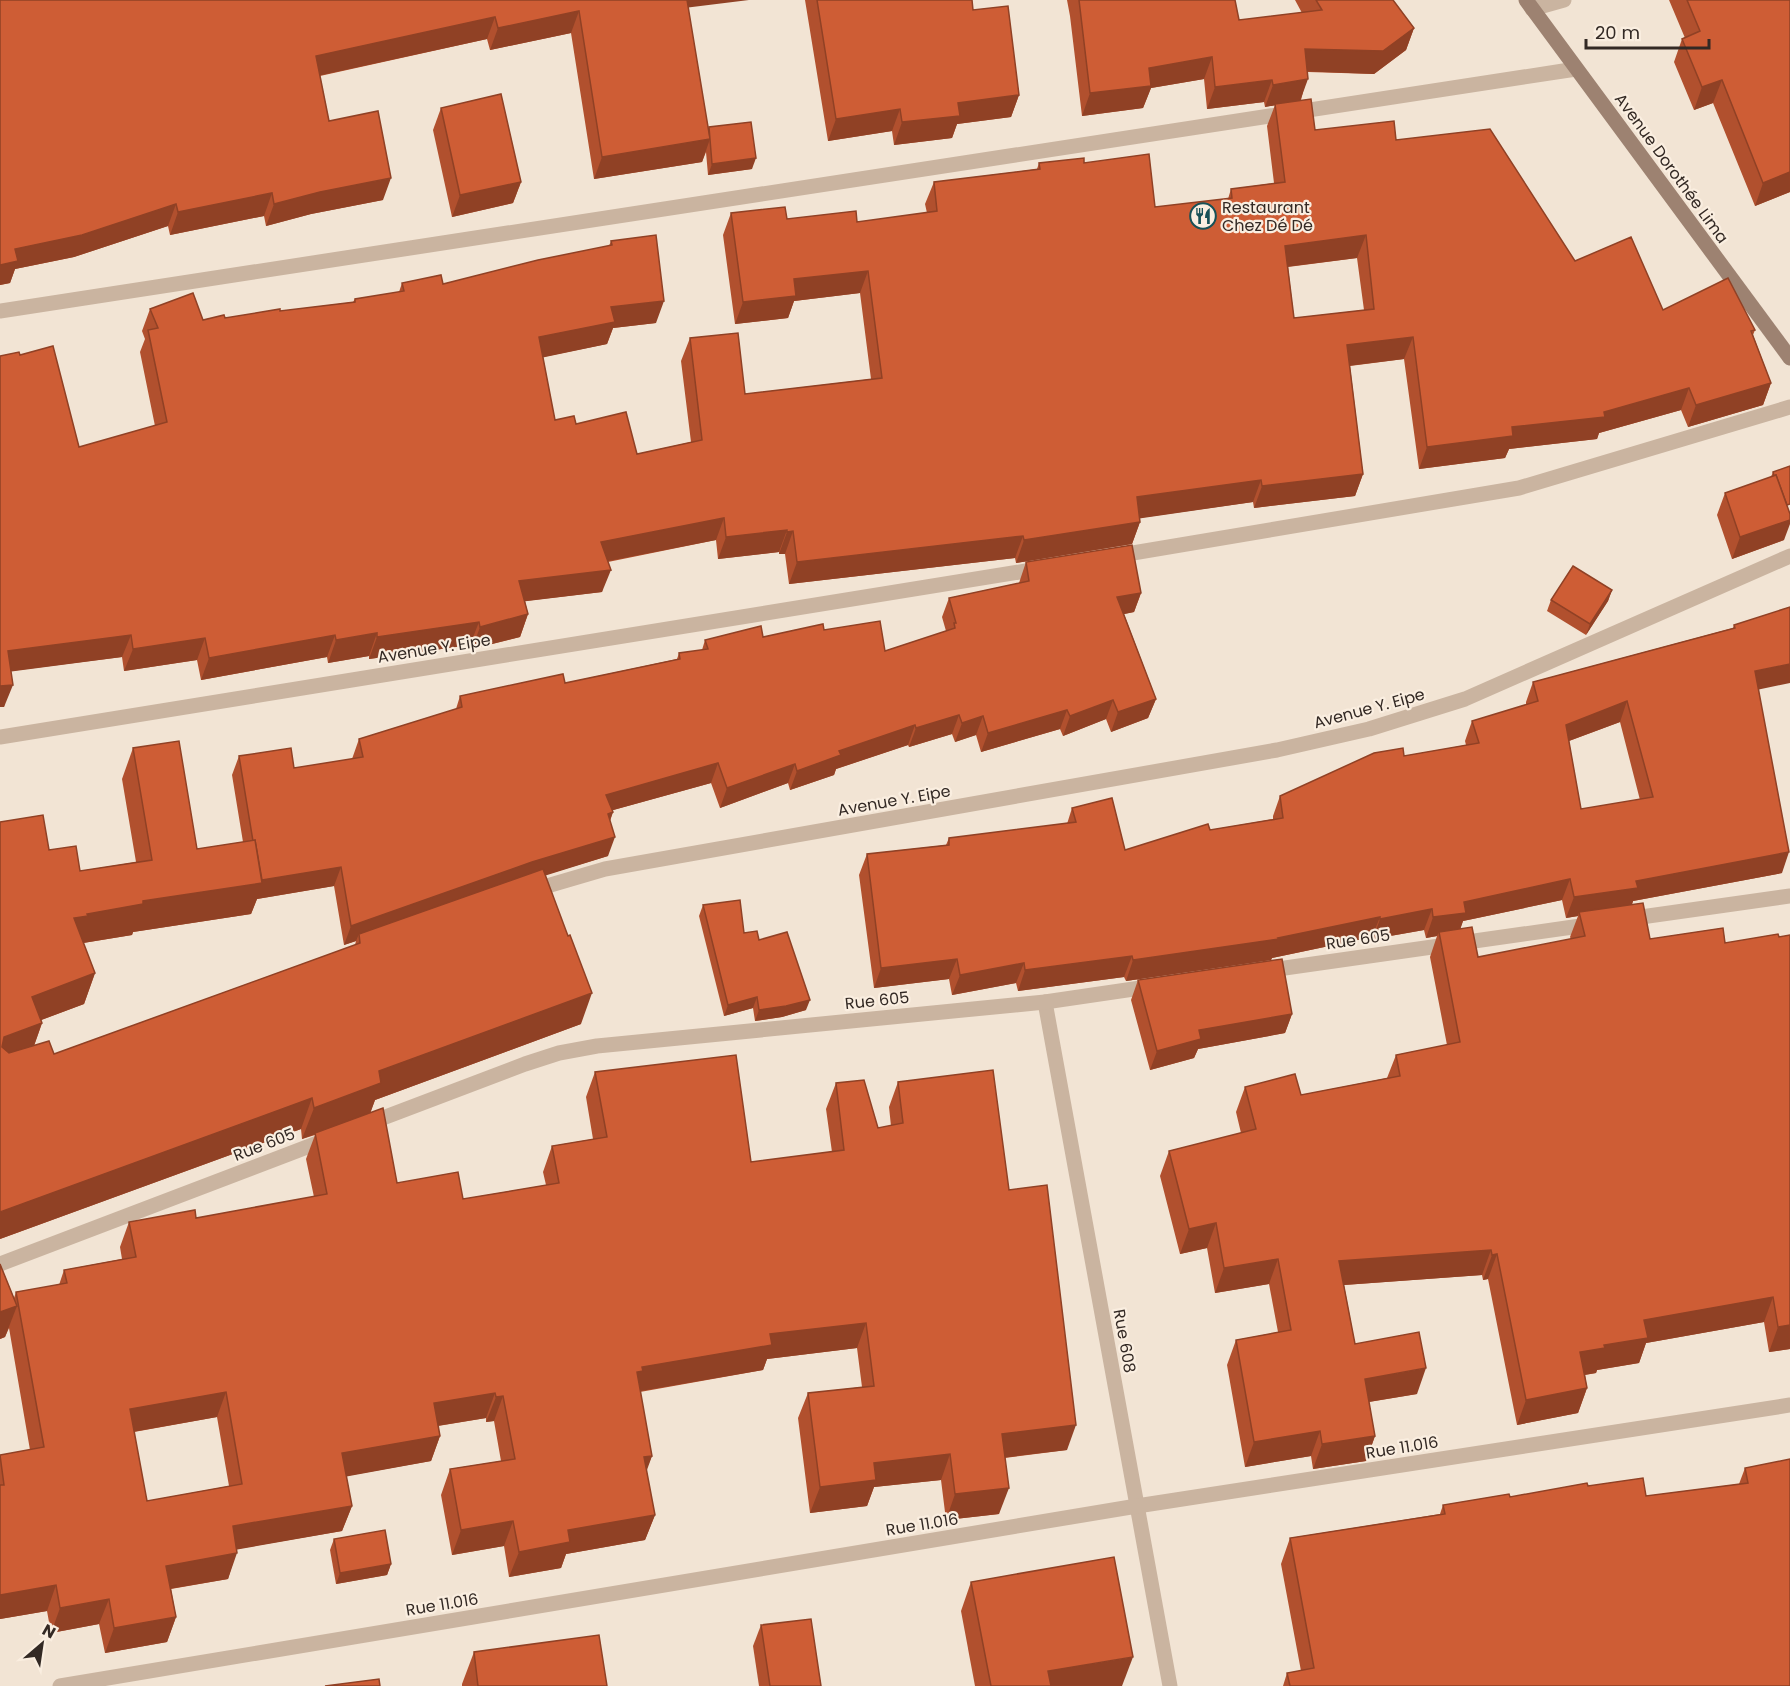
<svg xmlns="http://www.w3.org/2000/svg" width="1790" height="1686" viewBox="0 0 1790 1686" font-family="Poppins,sans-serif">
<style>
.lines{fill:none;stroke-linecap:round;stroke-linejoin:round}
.minor{stroke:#cab4a0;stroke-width:15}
.secondary{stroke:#9d8271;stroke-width:15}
.wall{fill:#b1502e;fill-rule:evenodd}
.shaded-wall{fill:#904125}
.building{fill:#ce5d35;stroke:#904125;stroke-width:1.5;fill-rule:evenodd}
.labels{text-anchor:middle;stroke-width:4.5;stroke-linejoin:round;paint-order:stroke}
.street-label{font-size:16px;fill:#332924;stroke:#faeee0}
.poi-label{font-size:16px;fill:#332924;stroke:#faeee0;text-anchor:start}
</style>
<rect width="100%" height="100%" fill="#f2e4d4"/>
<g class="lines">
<g class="minor">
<polyline points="1532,9 1564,0"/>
<polyline points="0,311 1576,69"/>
<polyline points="1115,556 1519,488 1790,407"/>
<polyline points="0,737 1044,568"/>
<polyline points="530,891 605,869 1277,750 1369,729 1465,699 1790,556"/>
<polyline points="1627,919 1790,896"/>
<polyline points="1264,971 1594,924"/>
<polyline points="1045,1002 1170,1686"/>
<polyline points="367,1124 525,1064 559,1053 597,1046 1045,1002 1154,986"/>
<polyline points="0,1264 328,1139"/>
<polyline points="60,1686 1137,1506 1790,1405"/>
</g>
<polyline class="secondary" points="1526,0 1790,358"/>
</g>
<g class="wall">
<polygon points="0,0 688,7 708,128 752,169 708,175 706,152 702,162 594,179 571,33 490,50 487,39 320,76 329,121 383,200 311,214 266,226 264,216 170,235 168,226 74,257 15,269 10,283 0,285"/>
<polygon points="805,0 972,0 973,10 1019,95 1011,117 957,124 952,138 894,145 892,131 828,141"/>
<path d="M1067 0H1235L1239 20 1302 13 1295 0H1393L1414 28 1406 50 1374 74 1308 72 1301 100 1315 130 1396 140 1575 261 1663 310 1755 330 1753 335 1771 383 1763 405 1688 427 1681 410 1599 433 1597 439 1509 449 1505 458 1419 469 1404 359 1350 366 1363 474 1355 496 1254 508 1253 502 1139 518 1140 522 1132 544 1016 563 1015 558 789 584 785 554H779V552L718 559 716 540 608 562 602 592 525 601 528 614 520 637 472 649 470 645 369 659V656L328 663 327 657 201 680 197 660 124 671 122 657 11 671 4 707H0V356L20 355 79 447 155 426 140 352 145 339 142 331 150 309 203 320 225 318 353 302 355 299 399 292 402 283 443 284 609 246 611 241 656 323 613 328 607 344 543 357 555 420 576 424 637 454 691 442 681 361 690 338 745 394 871 379 860 293 794 301 788 318 735 324 723 235 731 213 787 219 857 222 927 213 925 204 934 182 1037 169 1039 163H1084L1155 207 1228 199 1231 189 1274 183 1267 126 1275 105 1265 107 1264 102 1207 109 1204 79 1151 88 1143 108 1082 116 1070 16ZM1357 258 1364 310 1294 318 1288 267Z"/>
<polygon points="1669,0 1790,0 1790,192 1755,206 1713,103 1694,110 1674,62 1682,39 1685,38"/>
<polygon points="441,108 521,182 513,203 452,217 433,130"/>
<polygon points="1790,466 1784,540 1732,559 1717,515 1725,493 1771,477 1773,472"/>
<path d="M1026 562 1141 593 1134 612 1124 614 1156 699 1148 718 1111 732 1106 719 1063 736 1060 729 981 752 976 735 955 742 952 734 909 747 908 745 836 769 834 775 790 790 788 783 720 808 711 783 613 810V812L610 821 608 856 545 875 581 1024 375 1100 370 1113 397 1183 463 1199 546 1185 543 1172 552 1146 593 1139 586 1097 595 1072 751 1162 832 1152 826 1109 836 1083 878 1128 891 1126 889 1107 898 1082 1009 1190 1067 1450 1005 1458 999 1514 946 1520 941 1480 874 1487 867 1506 810 1513 798 1418 808 1393 862 1387 857 1348 767 1359 763 1370 640 1392 652 1456 646 1470 655 1515 645 1540 566 1554 561 1568 509 1577 504 1546 452 1555 441 1495 450 1469 501 1461 494 1421 486 1422V1418L438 1426 440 1436 431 1461 346 1476 352 1506 342 1531 237 1549 228 1579 171 1589 176 1617 167 1642 105 1653 99 1624 51 1633 47 1611 0 1619V1455L30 1450 9 1328 5 1337 0 1339V1264L14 1298 16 1292 59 1285 64 1270 122 1259 120 1247 129 1222 196 1218 314 1197 306 1159 315 1135 302 1139 301 1129 0 1239 49 850 80 871 136 862 122 779 133 748 197 849 243 842 232 775 239 756 294 768 352 759 359 739 456 709 460 696 565 683 677 659 679 653 702 650 705 640 763 637 824 630 885 651 946 631 942 617 949 598 1019 583ZM334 886 344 945 356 941 355 945 54 1054 34 1046 42 1023 41 1020 84 1004 95 973 83 943 132 935 133 932 251 914 257 899ZM217 1417 229 1486 147 1501 134 1432Z"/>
<polygon points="1612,590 1608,601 1586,635 1547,611 1551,600"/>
<path d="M1734 625 1758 690 1782 873 1633 901 1632 905 1650 939 1723 928 1790 1349 1769 1352 1764 1322 1646 1343 1639 1363 1597 1370 1596 1373 1585 1375 1587 1388 1578 1413 1517 1425 1488 1279 1483 1280 1482 1275 1344 1285 1355 1344 1417 1394 1369 1402 1375 1436 1366 1461 1313 1469 1311 1456 1245 1467 1227 1365 1236 1340 1278 1332 1269 1284 1215 1293 1207 1248 1180 1254 1160 1176 1169 1151 1241 1133 1236 1112 1245 1087 1301 1095 1387 1078 1396 1055 1447 1045 1430 957 1437 936 1426 938 1424 930 1373 939 1372 937 1272 958 1271 960 1126 981 1124 977 1018 991 1016 983 952 995 949 979 874 988 859 875 867 854 946 845 949 838 1067 824 1072 808 1125 850 1210 830 1273 819V816L1280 796 1404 756 1466 745 1465 741 1472 721 1526 705V702L1533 682 1733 628ZM1620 722 1640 800 1581 809 1569 741ZM1562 900 1566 918 1578 916 1570 937 1571 939 1478 957 1460 929 1463 921Z"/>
<polygon points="703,905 744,933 759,940 806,1010 782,1017 755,1021 753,1008 724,1016 699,916"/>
<polygon points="1138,980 1292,1014 1285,1033 1198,1049 1194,1058 1150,1070 1131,1000"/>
<polygon points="1745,1468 1790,1686 1283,1686 1287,1673 1301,1671 1281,1564 1290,1538 1440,1514 1443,1505 1510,1497 1588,1486 1646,1496 1739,1484"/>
<polygon points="334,1539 391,1564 387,1575 336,1584 330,1550"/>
<polygon points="971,1582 1122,1686 975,1686 961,1611"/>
<polygon points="761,1625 821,1686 759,1686 753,1646"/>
<polygon points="474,1652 607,1686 462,1686 462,1684"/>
</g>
<g class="shaded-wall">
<polygon points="679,0 749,0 676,9"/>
<polygon points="579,11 571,33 490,50 498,28"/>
<polygon points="495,17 487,39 308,78 316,56"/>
<polygon points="1414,28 1406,50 1374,74 1297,71 1305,49"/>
<polygon points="1212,57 1204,79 1151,88 1143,108 1082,116 1090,93 1149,68"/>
<polygon points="1308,79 1300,101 1265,107 1273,85"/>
<polygon points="1272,80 1264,102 1207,109 1215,87"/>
<polygon points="1722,80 1713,103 1694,110 1702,87"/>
<polygon points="1019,95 1011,117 957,124 952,138 894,145 902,122 958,103"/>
<polygon points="900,109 892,131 828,141 836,119"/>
<polygon points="710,139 702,162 594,179 602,157"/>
<polygon points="756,158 752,169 708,175 712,164"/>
<polygon points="1790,172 1790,192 1755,206 1763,183"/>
<polygon points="391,178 383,200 311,214 266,226 274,204 320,192"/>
<polygon points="521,182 513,203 452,217 460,195"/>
<polygon points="272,193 264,216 170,235 178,212"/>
<polygon points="176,204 168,226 74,257 15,269 10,283 0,285 0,265 15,249"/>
<polygon points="1366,235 1357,258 1277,268 1285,246"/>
<polygon points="868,271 860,293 794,301 788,318 735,324 743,302 794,279"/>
<polygon points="664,301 656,323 613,328 607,344 531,360 539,337 611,307"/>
<polygon points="1413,337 1404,359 1339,367 1347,345"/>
<polygon points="1771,383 1763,405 1688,427 1696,405"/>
<polygon points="1689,388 1681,410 1599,433 1597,439 1509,449 1505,458 1419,469 1427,447 1512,427 1604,412"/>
<polygon points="1363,474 1355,496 1254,508 1262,486"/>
<polygon points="1261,480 1253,502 1129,520 1137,497"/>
<polygon points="724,518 716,540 593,564 601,542"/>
<polygon points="1790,520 1790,524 1784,540 1732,559 1740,537"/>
<polygon points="1140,522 1132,544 1016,563 1024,540"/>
<polygon points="787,530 779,552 718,559 726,537"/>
<polygon points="793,531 785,554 779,554 787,532"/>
<polygon points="1023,536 1015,558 789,584 797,562"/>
<polygon points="611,570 602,592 511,603 519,581"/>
<polygon points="1612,590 1608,601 1586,635 1590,624"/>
<polygon points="1141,593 1134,612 1110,617 1117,597"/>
<polygon points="528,614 520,637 472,649 480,627"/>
<polygon points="479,622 470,645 369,659 377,637"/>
<polygon points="377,633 369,656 328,663 336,640"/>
<polygon points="131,635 122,657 0,673 8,651"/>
<polygon points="335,635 327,657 201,680 209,658"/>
<polygon points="205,638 197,660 124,671 133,649"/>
<polygon points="1790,664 1790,683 1747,692 1755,671"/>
<polygon points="13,685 4,707 0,707 0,686"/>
<polygon points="1156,699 1148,718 1111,732 1118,712"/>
<polygon points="1113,700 1106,719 1063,736 1070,716"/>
<polygon points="1627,701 1620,722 1558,745 1566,725"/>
<polygon points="1067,710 1060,729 981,752 988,733"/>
<polygon points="959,715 952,734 909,747 916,728"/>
<polygon points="983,716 976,735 955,742 962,723"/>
<polygon points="915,725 908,745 836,769 834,775 790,790 797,771 839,751"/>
<polygon points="718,763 711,783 599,814 606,795"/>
<polygon points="795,764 788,783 720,808 727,788"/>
<polygon points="613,812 606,831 608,814"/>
<polygon points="615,837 608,856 359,934 356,941 344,945 351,926 532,862"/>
<polygon points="1789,852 1782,873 1633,901 1630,909 1579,912 1578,916 1566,918 1574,897 1636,881"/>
<polygon points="341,867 334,886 257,899 251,914 133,932 132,935 77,944 74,918 87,914 143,901 260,880"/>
<polygon points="1570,879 1562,900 1463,921 1459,933 1439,932 1437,936 1426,938 1433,917 1464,902"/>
<polygon points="1432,909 1424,930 1373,939 1380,919"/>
<polygon points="1380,917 1372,937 1272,958 1271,960 1126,981 1133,960 1278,938"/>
<polygon points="1132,956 1124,977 1018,991 1025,970"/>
<polygon points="957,959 949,979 874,988 881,968"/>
<polygon points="1024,963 1016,983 952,995 960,975"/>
<polygon points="95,973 84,1004 20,1028 32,997"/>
<polygon points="592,993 581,1024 375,1100 370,1114 302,1139 314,1108 379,1071"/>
<polygon points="757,997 753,1008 724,1016 728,1005"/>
<polygon points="810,1000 806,1010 782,1017 755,1021 759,1010"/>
<polygon points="1292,1014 1285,1033 1198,1049 1194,1058 1150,1070 1157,1051 1199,1030"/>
<polygon points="42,1023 31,1054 0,1066 0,1049 4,1037"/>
<polygon points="312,1098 301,1129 0,1239 0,1212"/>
<polygon points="1216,1223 1207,1248 1180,1254 1189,1229"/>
<polygon points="1491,1250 1482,1275 1330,1286 1339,1261"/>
<polygon points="1497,1254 1488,1279 1483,1280 1492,1255"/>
<polygon points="1278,1259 1269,1284 1215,1293 1224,1268"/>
<polygon points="1773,1297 1764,1322 1646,1343 1639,1363 1597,1370 1596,1373 1571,1377 1580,1352 1604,1345 1644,1320"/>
<polygon points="17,1306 5,1337 0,1339 0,1312"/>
<polygon points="866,1323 857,1348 767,1359 763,1370 635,1392 637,1372 642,1367 770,1334"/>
<polygon points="1790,1325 1790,1349 1769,1352 1778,1327"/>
<polygon points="1426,1368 1417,1394 1356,1404 1365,1379"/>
<polygon points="1587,1388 1578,1413 1517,1425 1526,1400"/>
<polygon points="226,1392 217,1417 121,1434 130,1409"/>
<polygon points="495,1393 486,1418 424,1428 434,1403"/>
<polygon points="503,1396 494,1421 486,1422 496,1397"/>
<polygon points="1076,1425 1067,1450 992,1459 1002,1434"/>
<polygon points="1320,1431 1311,1456 1245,1467 1254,1442"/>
<polygon points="440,1436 431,1461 333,1479 342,1453"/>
<polygon points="1375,1436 1366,1461 1313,1469 1322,1444"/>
<polygon points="950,1454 941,1480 874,1487 867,1506 810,1513 820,1487 874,1463"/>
<polygon points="652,1456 643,1481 644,1457"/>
<polygon points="1009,1488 999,1514 946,1520 955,1494"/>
<polygon points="352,1506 342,1531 223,1552 233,1526"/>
<polygon points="655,1515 645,1540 566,1554 561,1568 509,1577 519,1552 568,1530"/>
<polygon points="513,1521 504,1546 452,1555 461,1530"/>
<polygon points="237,1553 228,1579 157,1591 166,1566"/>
<polygon points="391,1564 387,1575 336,1584 340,1573"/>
<polygon points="56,1585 47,1611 0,1619 0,1595"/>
<polygon points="109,1599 99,1624 51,1633 60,1608"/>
<polygon points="176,1617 167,1642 105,1653 114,1628"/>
<polygon points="1133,1657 1122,1686 1042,1686 1048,1671"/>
</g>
<g class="building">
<polygon points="0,0 687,0 710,139 602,157 579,11 498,28 495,17 316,56 329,121 378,111 391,178 320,192 274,204 272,193 178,212 176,204 82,235 15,249 18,261 0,265"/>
<polygon points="817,0 972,0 973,10 1008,6 1019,95 958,103 960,116 902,122 900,109 836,119"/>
<polygon points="1079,0 1235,0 1239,20 1322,10 1316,0 1393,0 1414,28 1383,51 1305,49 1308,79 1273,85 1272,80 1215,87 1212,57 1149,68 1151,86 1090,93"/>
<polygon points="1687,0 1790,0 1790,172 1763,183 1722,80 1702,87 1682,39 1700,31"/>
<polygon points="501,94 521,182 460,195 441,108"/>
<path d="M1311 99 1315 130 1394 121 1396 140 1490 129 1575 261 1631 237 1663 310 1728 278 1755 330 1751 331 1771 383 1696 405 1689 388 1604 412 1605 417 1512 427 1513 436 1427 447 1413 337 1347 345 1363 474 1262 486 1261 480 1137 497 1140 522 1024 540 1023 536 797 562 793 531 787 532V530L726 537 724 518 601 542 611 570 519 581 528 614 480 627 479 622 377 637V633L336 640 335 635 209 658 205 638 133 649 131 635 8 651 13 685 0 686V356L19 352 20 355 53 346 79 447 167 422 148 330 158 328 150 309 193 293 203 320 224 315 225 318 280 309V311L355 302V299L404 291 402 283 441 275 443 284 538 260 612 245 611 241 656 235 664 301 611 307 615 322 539 337 555 420 574 416 576 424 626 412 637 454 702 440 690 338 738 333 745 394 882 378 868 271 794 279 796 296 743 302 731 213 785 207 787 219 856 211 857 222 937 211 934 182 1040 169 1039 163 1084 158V163L1149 154 1155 207 1232 198 1231 189 1285 182 1275 104ZM1366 235 1374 309 1294 318 1285 246Z"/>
<polygon points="751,122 756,158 712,164 709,127"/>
<polygon points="1790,466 1790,504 1787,505 1776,475 1774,476 1773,472"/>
<polygon points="1776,475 1790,514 1790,520 1740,537 1725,493"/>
<polygon points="1132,545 1141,593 1117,597 1156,699 1118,712 1113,700 1070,716 1067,710 988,733 983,716 962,723 959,715 916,728 915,725 839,751 841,755 797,771 795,764 727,788 718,763 606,795 613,812 608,814 615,837 532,862 351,926 341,867 262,880 255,840 253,841 239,756 291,748 294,768 363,757 359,739 462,707 460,696 563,674 565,683 680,659 679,653 708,649 705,640 761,626 763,637 823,624 824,630 880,621 885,651 955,628 954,623 956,623 949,598 1029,581 1026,562"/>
<polygon points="1573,566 1612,590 1590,624 1551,600"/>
<path d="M1790 607V664L1755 671 1789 852 1636 881 1638 888 1574 897 1570 879 1464 902 1466 913 1433 917 1432 909 1380 919V917L1278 938 1279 939 1133 960 1132 956 1025 970 1024 963 960 975 957 959 881 968 867 854 949 845V838L1076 822 1072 808 1112 798 1125 850 1208 824 1210 830 1283 818 1280 796 1374 753 1403 748 1404 756 1479 743 1472 721 1538 701 1533 682 1735 628 1734 625ZM1627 701 1653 797 1581 809 1566 725Z"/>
<polygon points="179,741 197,849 255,840 262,883 143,901 143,904 87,914 88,916 74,918 95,973 32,997 42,1023 4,1037 2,1047 9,1053 49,1041 54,1054 360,943 359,934 543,869 568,936 570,935 592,993 379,1071 381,1083 314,1108 312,1098 0,1212 0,822 43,815 49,850 76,846 80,871 152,860 133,748"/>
<polygon points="740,900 744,933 757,931 759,940 787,932 810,1000 786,1006 759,1010 757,997 728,1005 703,905"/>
<polygon points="1643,903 1650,939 1723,928 1725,943 1778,934 1779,937 1790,935 1790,1325 1778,1327 1773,1297 1644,1320 1648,1338 1604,1345 1605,1348 1580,1352 1587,1388 1526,1400 1497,1254 1492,1255 1491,1250 1339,1261 1355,1344 1419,1332 1426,1368 1365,1379 1375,1436 1322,1444 1320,1431 1254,1442 1236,1340 1291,1330 1278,1259 1224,1268 1216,1223 1189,1229 1169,1151 1256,1129 1245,1087 1295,1074 1301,1095 1400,1076 1396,1055 1460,1042 1439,932 1472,927 1478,957 1585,936 1579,912"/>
<polygon points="1282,959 1292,1014 1199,1030 1201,1039 1157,1051 1138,980"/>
<path d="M736 1055 751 1162 844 1150 836 1083 864 1080 878 1128 903 1123 898 1082 993 1070 1009 1190 1047 1185 1076 1425 1002 1434 1009 1488 955 1494 950 1454 874 1463 876 1480 820 1487 808 1393 874 1386 866 1323 770 1334 772 1345 642 1367 643 1371 637 1372 652 1456 644 1457 655 1515 568 1530 570 1542 519 1552 513 1521 461 1530 450 1469 515 1459 503 1396 496 1397 495 1393 434 1403 440 1436 342 1453 352 1506 233 1526 237 1553 166 1566 176 1617 114 1628 109 1599 60 1608 56 1585 0 1595V1485H4L0 1455 44 1447 16 1292 67 1283 64 1270 136 1257 129 1222 195 1210 196 1218 327 1194 315 1133 383 1108 397 1183 458 1172 463 1199 559 1183 552 1146 607 1137 595 1072ZM226 1392 242 1484 147 1501 130 1409Z"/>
<polygon points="0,1264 17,1306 0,1312"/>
<polygon points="1790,1459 1790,1686 1290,1686 1287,1673 1314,1668 1290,1538 1445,1514 1443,1505 1509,1494 1510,1497 1587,1483 1588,1486 1643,1478 1646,1496 1748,1483 1745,1468"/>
<polygon points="385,1530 391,1564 340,1573 334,1539"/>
<polygon points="1114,1557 1133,1657 1048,1671 1051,1686 991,1686 971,1582"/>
<polygon points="811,1619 821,1686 770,1686 761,1625"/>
<polygon points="599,1635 607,1686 478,1686 474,1652"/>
<polygon points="379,1679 380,1686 325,1686"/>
</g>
<defs>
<g id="restaurant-ring" transform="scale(1.35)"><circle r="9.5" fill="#faeee0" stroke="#175157" stroke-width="1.5"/><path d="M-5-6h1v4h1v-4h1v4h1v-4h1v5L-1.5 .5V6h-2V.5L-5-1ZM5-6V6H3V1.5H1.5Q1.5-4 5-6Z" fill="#175157"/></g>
</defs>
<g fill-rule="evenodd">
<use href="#restaurant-ring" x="1203" y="216"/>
</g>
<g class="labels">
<g class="street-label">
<text transform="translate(1672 168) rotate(54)" y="6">Avenue Dorothée Lima</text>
<text transform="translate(434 648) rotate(-9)" y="6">Avenue Y. Eipe</text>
<text transform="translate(1369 708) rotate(-15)" y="6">Avenue Y. Eipe</text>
<text transform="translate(894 800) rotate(-10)" y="6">Avenue Y. Eipe</text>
<text transform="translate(1358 939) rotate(-8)" y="6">Rue 605</text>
<text transform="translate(877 1000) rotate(-6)" y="6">Rue 605</text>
<text transform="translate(264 1144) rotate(-21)" y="6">Rue 605</text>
<text transform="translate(1125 1341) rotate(80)" y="6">Rue 608</text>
<text transform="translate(1402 1447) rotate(-9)" y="6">Rue 11.016</text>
<text transform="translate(922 1524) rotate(-9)" y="6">Rue 11.016</text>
<text transform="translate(442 1604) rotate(-9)" y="6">Rue 11.016</text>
</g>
<g class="poi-label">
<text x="1222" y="213">Restaurant<tspan x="1222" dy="18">Chez Dé Dé</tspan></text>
</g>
</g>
<g transform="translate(42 1644) rotate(29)" stroke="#faeee0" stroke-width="4.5" paint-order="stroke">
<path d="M0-4.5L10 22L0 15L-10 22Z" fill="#332924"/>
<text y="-9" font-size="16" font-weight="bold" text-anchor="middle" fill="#332924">N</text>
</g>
<path d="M1586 39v9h123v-9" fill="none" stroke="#332924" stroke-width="3"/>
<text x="1595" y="39" font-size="18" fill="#332924" stroke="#faeee0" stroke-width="4.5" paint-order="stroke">20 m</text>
</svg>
